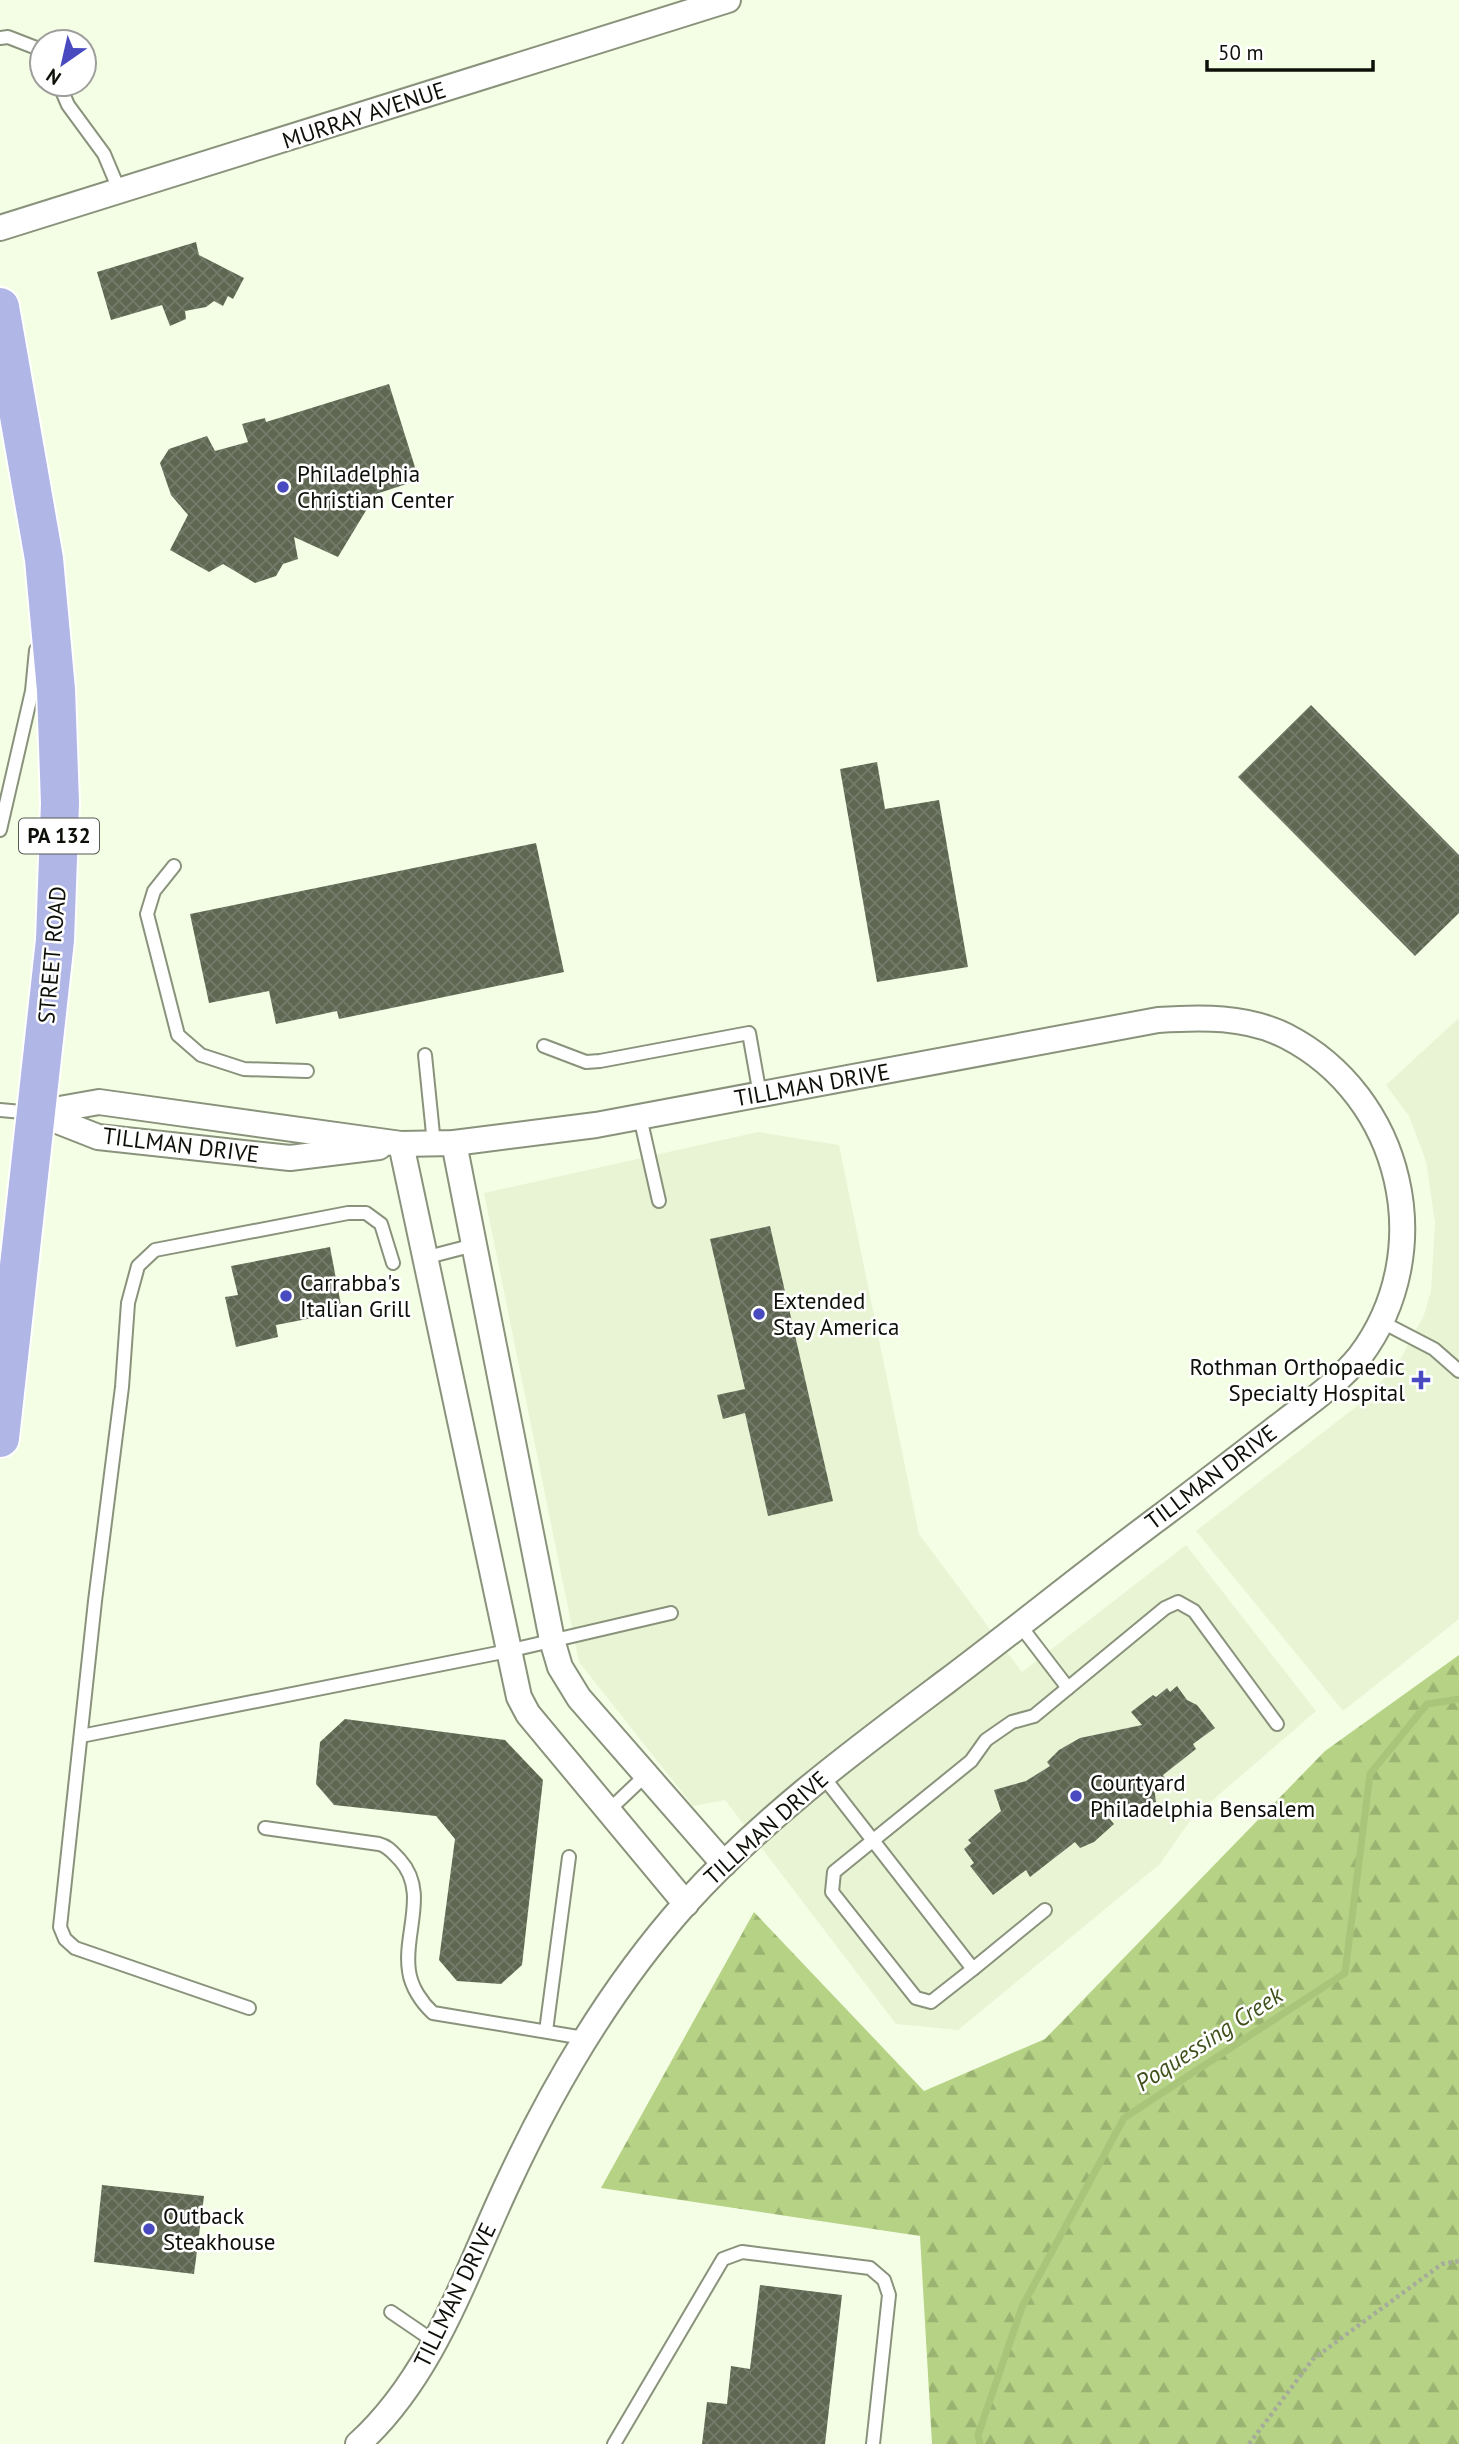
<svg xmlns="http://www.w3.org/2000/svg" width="1459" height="2444" viewBox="0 0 1459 2444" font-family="'PT Sans',sans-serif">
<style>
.built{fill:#e8f4d4}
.forest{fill:url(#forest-firs)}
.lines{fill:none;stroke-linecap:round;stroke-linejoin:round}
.stream{stroke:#a9c579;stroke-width:7}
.building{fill:url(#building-cross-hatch)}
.service-casing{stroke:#89927b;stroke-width:16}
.minor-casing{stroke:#89927b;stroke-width:28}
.primary-casing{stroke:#fff;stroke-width:42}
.path{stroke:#a5ad9a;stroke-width:4.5;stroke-dasharray:3.5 3.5;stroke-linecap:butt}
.service{stroke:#fff;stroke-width:12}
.minor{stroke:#fff;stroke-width:24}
.primary{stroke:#b0b6e5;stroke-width:38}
.poi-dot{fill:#494ac0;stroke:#fff;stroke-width:2.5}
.labels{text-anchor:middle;stroke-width:5;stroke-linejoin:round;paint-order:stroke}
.shield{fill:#fff;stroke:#565852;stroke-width:2}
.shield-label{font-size:21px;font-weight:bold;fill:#0d1008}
.street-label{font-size:23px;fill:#0d1008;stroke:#fff}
.poi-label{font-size:23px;fill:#0d1008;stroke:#fff;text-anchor:start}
.water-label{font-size:24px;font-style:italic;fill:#3f511b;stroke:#fff}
</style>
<defs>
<pattern id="forest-firs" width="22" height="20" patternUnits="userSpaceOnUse" patternTransform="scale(1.75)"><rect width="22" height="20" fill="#b6d285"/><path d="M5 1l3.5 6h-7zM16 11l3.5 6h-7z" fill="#9bb371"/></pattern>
<pattern id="building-cross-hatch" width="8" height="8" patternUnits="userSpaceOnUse" patternTransform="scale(1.75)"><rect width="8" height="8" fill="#5f6752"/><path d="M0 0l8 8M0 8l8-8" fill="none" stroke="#757b6b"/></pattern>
</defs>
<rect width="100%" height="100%" fill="#f4fee5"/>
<g class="built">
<polygon points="1459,1018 1459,1619 1343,1711 1196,1531 1366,1399 1400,1360 1424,1315 1431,1291 1435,1223 1426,1161 1409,1116 1386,1085"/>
<polygon points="758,1132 839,1145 919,1534 1022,1672 1186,1545 1316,1711 1192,1818 1160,1864 958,2030 896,2024 725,1800 693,1806 579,1662 484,1193"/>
</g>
<polygon class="forest" points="1459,1655 1459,2444 932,2444 920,2236 601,2188 754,1912 924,2091 1045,2039 1325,1751"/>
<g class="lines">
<polyline class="stream" points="980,2444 978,2435 1022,2307 1124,2118 1345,1973 1370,1774 1427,1704 1459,1699"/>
</g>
<g class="building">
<polygon points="196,242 199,255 244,278 233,299 228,296 223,306 214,301 206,307 185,311 186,319 170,326 162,305 111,320 97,272"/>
<polygon points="389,384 419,480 376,494 338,557 294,537 298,559 283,564 276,576 255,583 223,564 209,572 170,550 188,515 171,495 160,463 169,449 207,436 215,451 248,442 242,424 265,418 266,422"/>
<polygon points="1311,705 1459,855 1459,913 1415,956 1238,777"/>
<polygon points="877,762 885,809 939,800 968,967 877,982 840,769"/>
<polygon points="536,843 564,972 339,1019 337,1011 276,1024 269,991 209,1003 190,914"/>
<polygon points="770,1226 833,1501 768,1516 745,1413 723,1419 717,1395 745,1389 710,1239"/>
<polygon points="330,1247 341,1305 331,1307 333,1314 276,1325 278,1337 236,1347 225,1297 238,1295 231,1266"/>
<polygon points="1177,1686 1187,1700 1197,1705 1215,1728 1193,1744 1196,1749 1163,1775 1165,1779 1154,1787 1156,1802 1129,1805 1108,1817 1114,1824 1094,1842 1080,1848 1075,1842 1030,1877 1026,1870 993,1895 970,1866 974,1863 964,1849 971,1843 968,1840 1001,1811 994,1790 1026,1781 1050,1766 1047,1762 1059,1750 1080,1738 1142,1725 1131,1712 1153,1695 1156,1697 1167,1688 1170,1692"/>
<polygon points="345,1719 505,1740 543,1780 522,1965 501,1984 457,1981 439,1960 455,1839 436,1816 334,1805 316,1784 320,1742"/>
<polygon points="102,2185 204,2196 194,2274 94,2262"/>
<polygon points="760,2285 842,2295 825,2444 702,2444 707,2402 727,2404 731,2366 750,2369"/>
</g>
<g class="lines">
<g class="service-casing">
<g id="service">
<polyline points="0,38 8,37 39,49 42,53"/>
<polyline points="59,84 68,105 104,154 120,192"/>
<polyline points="0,830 32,691 36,650"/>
<polyline points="174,866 154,891 147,914 178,1035 201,1055 244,1069 307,1071"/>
<polyline points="544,1046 586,1062 600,1061 749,1033 760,1095"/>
<polyline points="425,1055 434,1144"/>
<polyline points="0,1110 33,1113"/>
<polyline points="640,1117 659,1201"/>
<polyline points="424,1258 474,1245"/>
<polyline points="1382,1322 1434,1349 1459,1371"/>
<polyline points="1019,1624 1068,1688"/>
<polyline points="81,1736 508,1651 671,1613"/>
<polyline points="822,1775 973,1969 931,2002 916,1998 832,1892 834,1872 971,1761 986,1740 1012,1722 1034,1716 1165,1608 1178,1602 1194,1611 1277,1724"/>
<polyline points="608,1811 646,1775"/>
<path d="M265 1828 379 1844C388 1846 393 1853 400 1860 429 1892 403 1934 409 1971 411 1987 422 2003 433 2013L584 2038"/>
<polyline points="973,1969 1045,1910"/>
<polyline points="249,2008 75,1948 65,1939 60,1927 95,1601 122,1387 128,1303 138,1266 155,1250 348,1213 366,1213 381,1224 393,1263"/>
<polyline points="546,2031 569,1857"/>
<polyline points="391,2312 435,2342"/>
<polyline points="614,2444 723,2259 742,2252 870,2268 884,2280 889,2295 873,2444"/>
</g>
</g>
<g class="minor-casing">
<g id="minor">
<polyline points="0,228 728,0"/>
<path d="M37 1113 99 1102 401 1144 454 1143 596 1125 1158 1020C1201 1017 1246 1016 1286 1036 1403 1096 1439 1251 1360 1356 1339 1382 1310 1402 1284 1422 1244 1453 1204 1484 1164 1514 1091 1568 1020 1626 947 1681 855 1750 764 1817 686 1903 611 1987 555 2082 508 2183 465 2274 434 2375 358 2444"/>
<polyline points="37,1113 98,1137 290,1158 379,1147"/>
<polyline points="454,1143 552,1640 560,1667 579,1698 724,1864"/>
<polyline points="401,1144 519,1697 528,1714 686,1904"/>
</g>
</g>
<g class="primary-casing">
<polyline id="primary" points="0,307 44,559 56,690 60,803 55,940 0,1438"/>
</g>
<polyline class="path" points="1249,2444 1313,2359 1442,2264 1459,2261"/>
<use href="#service" class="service"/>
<use href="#minor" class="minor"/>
<use href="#primary" class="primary"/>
</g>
<g class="poi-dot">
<circle cx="283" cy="487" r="7"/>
<circle cx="286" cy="1296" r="7"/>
<circle cx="759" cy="1314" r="7"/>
<path d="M1417.5 1369.5h7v7h7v7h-7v7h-7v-7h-7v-7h7z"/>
<circle cx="1076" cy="1796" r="7"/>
<circle cx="149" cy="2229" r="7"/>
</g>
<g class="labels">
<rect class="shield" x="19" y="818.5" width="80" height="35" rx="5"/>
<g class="shield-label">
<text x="59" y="843">PA 132</text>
</g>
<g class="street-label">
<text transform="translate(364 115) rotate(-18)" y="8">MURRAY AVENUE</text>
<text transform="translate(52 955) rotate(-85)" y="8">STREET ROAD</text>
<text transform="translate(812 1085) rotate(-10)" y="8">TILLMAN DRIVE</text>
<text transform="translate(181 1145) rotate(7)" y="8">TILLMAN DRIVE</text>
<text transform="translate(1211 1477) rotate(-37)" y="8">TILLMAN DRIVE</text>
<text transform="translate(766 1828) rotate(-42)" y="8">TILLMAN DRIVE</text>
<text transform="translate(455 2295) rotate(-64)" y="8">TILLMAN DRIVE</text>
</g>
<g class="poi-label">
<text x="297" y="482">Philadelphia<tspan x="297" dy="26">Christian Center</tspan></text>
<text x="300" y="1291">Carrabba's<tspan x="300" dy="26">Italian Grill</tspan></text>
<text x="773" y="1309">Extended<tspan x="773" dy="26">Stay America</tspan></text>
<text x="1405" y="1375" text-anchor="end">Rothman Orthopaedic<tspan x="1405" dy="26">Specialty Hospital</tspan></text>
<text x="1090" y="1791">Courtyard<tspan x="1090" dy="26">Philadelphia Bensalem</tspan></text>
<text x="163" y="2224">Outback<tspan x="163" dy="26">Steakhouse</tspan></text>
</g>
<g class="water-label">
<text transform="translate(1209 2039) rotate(-33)" y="8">Poquessing Creek</text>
</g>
</g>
<g transform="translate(63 63) rotate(214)"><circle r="33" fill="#ffffff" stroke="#9e9f9c" stroke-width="2"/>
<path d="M0-5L12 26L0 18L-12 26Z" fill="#494ac0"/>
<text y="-10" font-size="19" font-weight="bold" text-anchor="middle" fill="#0d1008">N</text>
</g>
<path d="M1207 60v10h166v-10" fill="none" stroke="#0d1008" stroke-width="3.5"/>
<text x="1218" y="60" font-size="21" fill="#0d1008" stroke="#ffffff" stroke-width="5" paint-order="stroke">50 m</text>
</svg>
